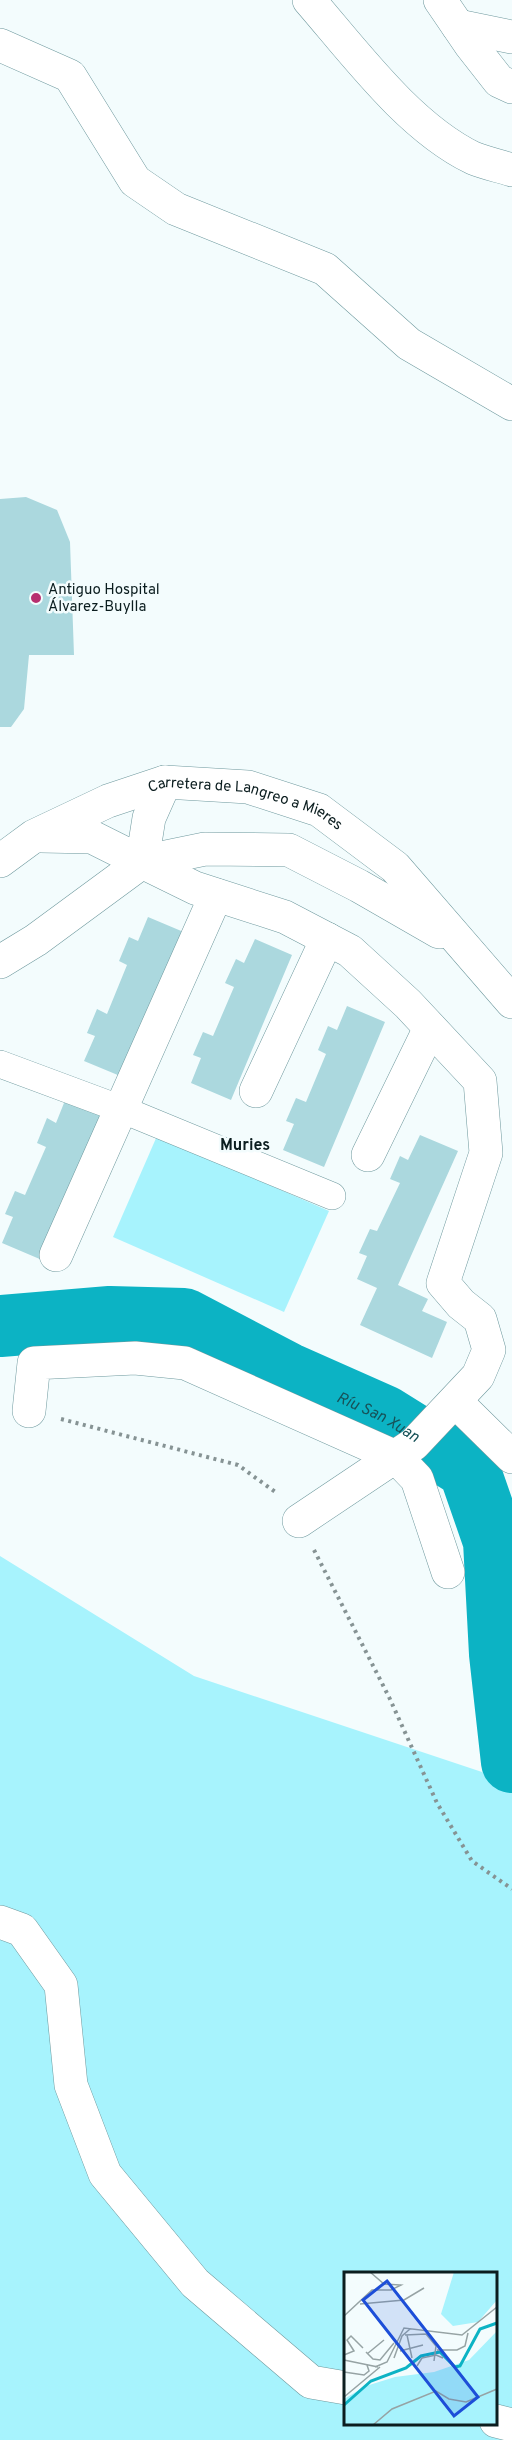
<svg xmlns="http://www.w3.org/2000/svg" width="512" height="2440" viewBox="0 0 512 2440" font-family="Overpass,sans-serif">
<style>
.green{fill:#a7f3fd;fill-rule:evenodd}
.lines{fill:none;stroke-linecap:round;stroke-linejoin:round}
.river{stroke:#0cb3c4;stroke-width:62}
.building{fill:#abd8de}
.pedestrian-casing{stroke:#6e999e;stroke-width:28}
.minor-casing{stroke:#6e999e;stroke-width:34}
.tertiary-casing{stroke:#6e999e;stroke-width:34}
.secondary-casing{stroke:#6e999e;stroke-width:34}
.path{stroke:#869394;stroke-width:4;stroke-dasharray:3 4.5;stroke-linecap:butt}
.pedestrian{stroke:#fff;stroke-width:27}
.minor{stroke:#fff;stroke-width:33}
.tertiary{stroke:#fff;stroke-width:33}
.secondary{stroke:#fff;stroke-width:33}
.poi-dot{fill:#b72f6f;stroke:#f3fcfd;stroke-width:2}
.labels{text-anchor:middle;stroke-width:5;stroke-linejoin:round;paint-order:stroke}
.poi-label{font-size:15px;fill:#0b1d1f;stroke:#f3fcfd;text-anchor:start}
.street-label{font-size:15px;fill:#0b1d1f;stroke:#f3fcfd}
.neighbourhood-label{font-size:16px;font-weight:bold;fill:#0b1d1f;stroke:#f3fcfd}
.water-label{font-size:16px;font-style:italic;fill:#175258;stroke:#f3fcfd}
.inset-river{fill:none;stroke:#0cb3c4;stroke-width:3}
.inset-road{fill:none;stroke:#96a3a4;stroke-width:1.5}
.view{fill:#1d4ed8;fill-opacity:0.15;stroke:#1d4ed8;stroke-width:3}
.inset-edge{fill:none;stroke:#0b1d1f;stroke-width:3}
</style>
<rect width="100%" height="100%" fill="#f3fcfd"/>
<g class="green">
<polygon points="157,1136 329,1211 284,1312 113,1237"/>
<path d="M0 1556 194 1676 512 1782V2440H0ZM346 2274H496V2424H346Z"/>
</g>
<g class="lines">
<path class="river" id="s1" d="M0 1326 110 1317 184 1319 287 1373 384 1416 469 1469 494 1541 500 1654 512 1762"/>
</g>
<g class="building">
<polygon points="26,497 57,510 70,542 74,655 29,655 24,709 11,727 0,727 0,499"/>
<polygon points="148,917 186,933 125,1078 84,1061 95,1036 87,1033 97,1009 107,1014 127,965 119,961 129,937 138,941"/>
<polygon points="255,939 292,955 231,1100 191,1083 201,1058 193,1055 203,1032 213,1036 234,987 225,983 236,959 244,963"/>
<polygon points="347,1006 385,1022 324,1167 283,1150 294,1124 286,1121 296,1098 306,1102 326,1054 318,1050 328,1026 337,1030"/>
<polygon points="66,1098 104,1114 42,1260 2,1243 13,1217 5,1214 15,1191 25,1195 46,1147 37,1143 47,1118 56,1123"/>
<polygon points="420,1135 458,1151 398,1285 428,1299 422,1311 447,1322 432,1358 360,1325 377,1288 357,1279 367,1256 359,1253 370,1229 377,1231 400,1183 390,1179 400,1156 408,1160"/>
</g>
<g class="lines">
<g class="pedestrian-casing">
<polyline id="pedestrian" points="0,1064 121,1109 332,1196"/>
</g>
<g class="minor-casing">
<g id="minor">
<polyline points="458,26 512,37"/>
<polyline points="0,45 70,76 135,181 176,209 325,269 409,344 512,404"/>
<polyline points="142,862 195,888 285,917 350,951 408,1004 480,1081 486,1153 443,1283 461,1304 480,1319 489,1350 478,1376 414,1444 299,1521"/>
<polyline points="256,1091 327,939"/>
<polyline points="368,1155 430,1028"/>
<polyline points="56,1255 216,895"/>
<polyline points="456,1402 512,1457"/>
<polyline points="29,1411 34,1363 135,1358 185,1363 396,1457 417,1479 448,1572"/>
<polyline points="0,1922 22,1930 61,1985 71,2085 105,2174 195,2283 311,2382 346,2388"/>
<polyline points="496,2421 512,2425"/>
</g>
</g>
<g class="tertiary-casing">
<g id="tertiary">
<path d="M309 0C355 53 409 127 473 158 485 163 499 166 512 170"/>
<polyline points="440,0 470,44 499,81 512,87"/>
</g>
</g>
<g class="secondary-casing">
<g id="secondary">
<polyline points="41,836 92,837 142,862 149,818 165,782"/>
<path id="s2" d="M0 861 34 836 108 801 165 782 248 787 319 810 395 867 512 1002"/>
<polyline points="0,962 36,940 142,862 205,849 289,850 359,886 439,932"/>
</g>
</g>
<g class="path">
<polyline points="61,1419 238,1465 278,1494"/>
<polyline points="314,1550 389,1697 437,1803 472,1861 512,1889"/>
</g>
<use href="#pedestrian" class="pedestrian"/>
<use href="#minor" class="minor"/>
<use href="#tertiary" class="tertiary"/>
<use href="#secondary" class="secondary"/>
</g>
<circle class="poi-dot" cx="36" cy="598" r="6"/>
<g class="labels">
<g class="poi-label">
<text x="48" y="594">Antiguo Hospital<tspan x="48" dy="17">Álvarez-Buylla</tspan></text>
</g>
<g class="street-label">
<text dy="5" stroke="none"><textPath href="#s2" startOffset="268">Carretera de Langreo a Mieres</textPath></text>
</g>
<g class="neighbourhood-label">
<text x="245" y="1150">Muries</text>
</g>
<g class="water-label">
<text dy="6" stroke="none"><textPath href="#s1" startOffset="402">Ríu San Xuan</textPath></text>
</g>
</g>
<g transform="translate(344 2272)">
<rect width="153" height="153" fill="#f3fcfd"/>
<path d="M110 0H153V28L134 50 109 54 97 42ZM153 59V153H0V127L22 114 51 105 90 100 125 88Z" fill="#a7f3fd"/>
<path class="inset-river" d="M0 133 27 109 62 96 77 84 96 80 111 95 116 94 136 57 153 51"/>
<path class="inset-road" d="M16 32 60 28 80 16M0 44 28 18H47L57 13 40 12 26 0M61 63 82 62 92 74 90 89M63 63 68 86M93 78H113L121 74 124 61M56 79 79 73M22 80 29 87 36 88 50 71M23 82 40 68M0 83 10 79 3 68 7 64 19 76M50 86 58 64 66 57M0 88 34 95M73 94 78 86 92 83 99 86M31 95 43 90 60 56 118 63 153 35M0 100 20 103 25 99 23 93M0 125 36 95M29 153 48 137 92 119 105 127 122 130 153 117"/>
<path class="view" d="M43 9 134 125 110 144 19 28Z"/>
<rect width="153" height="153" class="inset-edge"/>
</g>
</svg>
